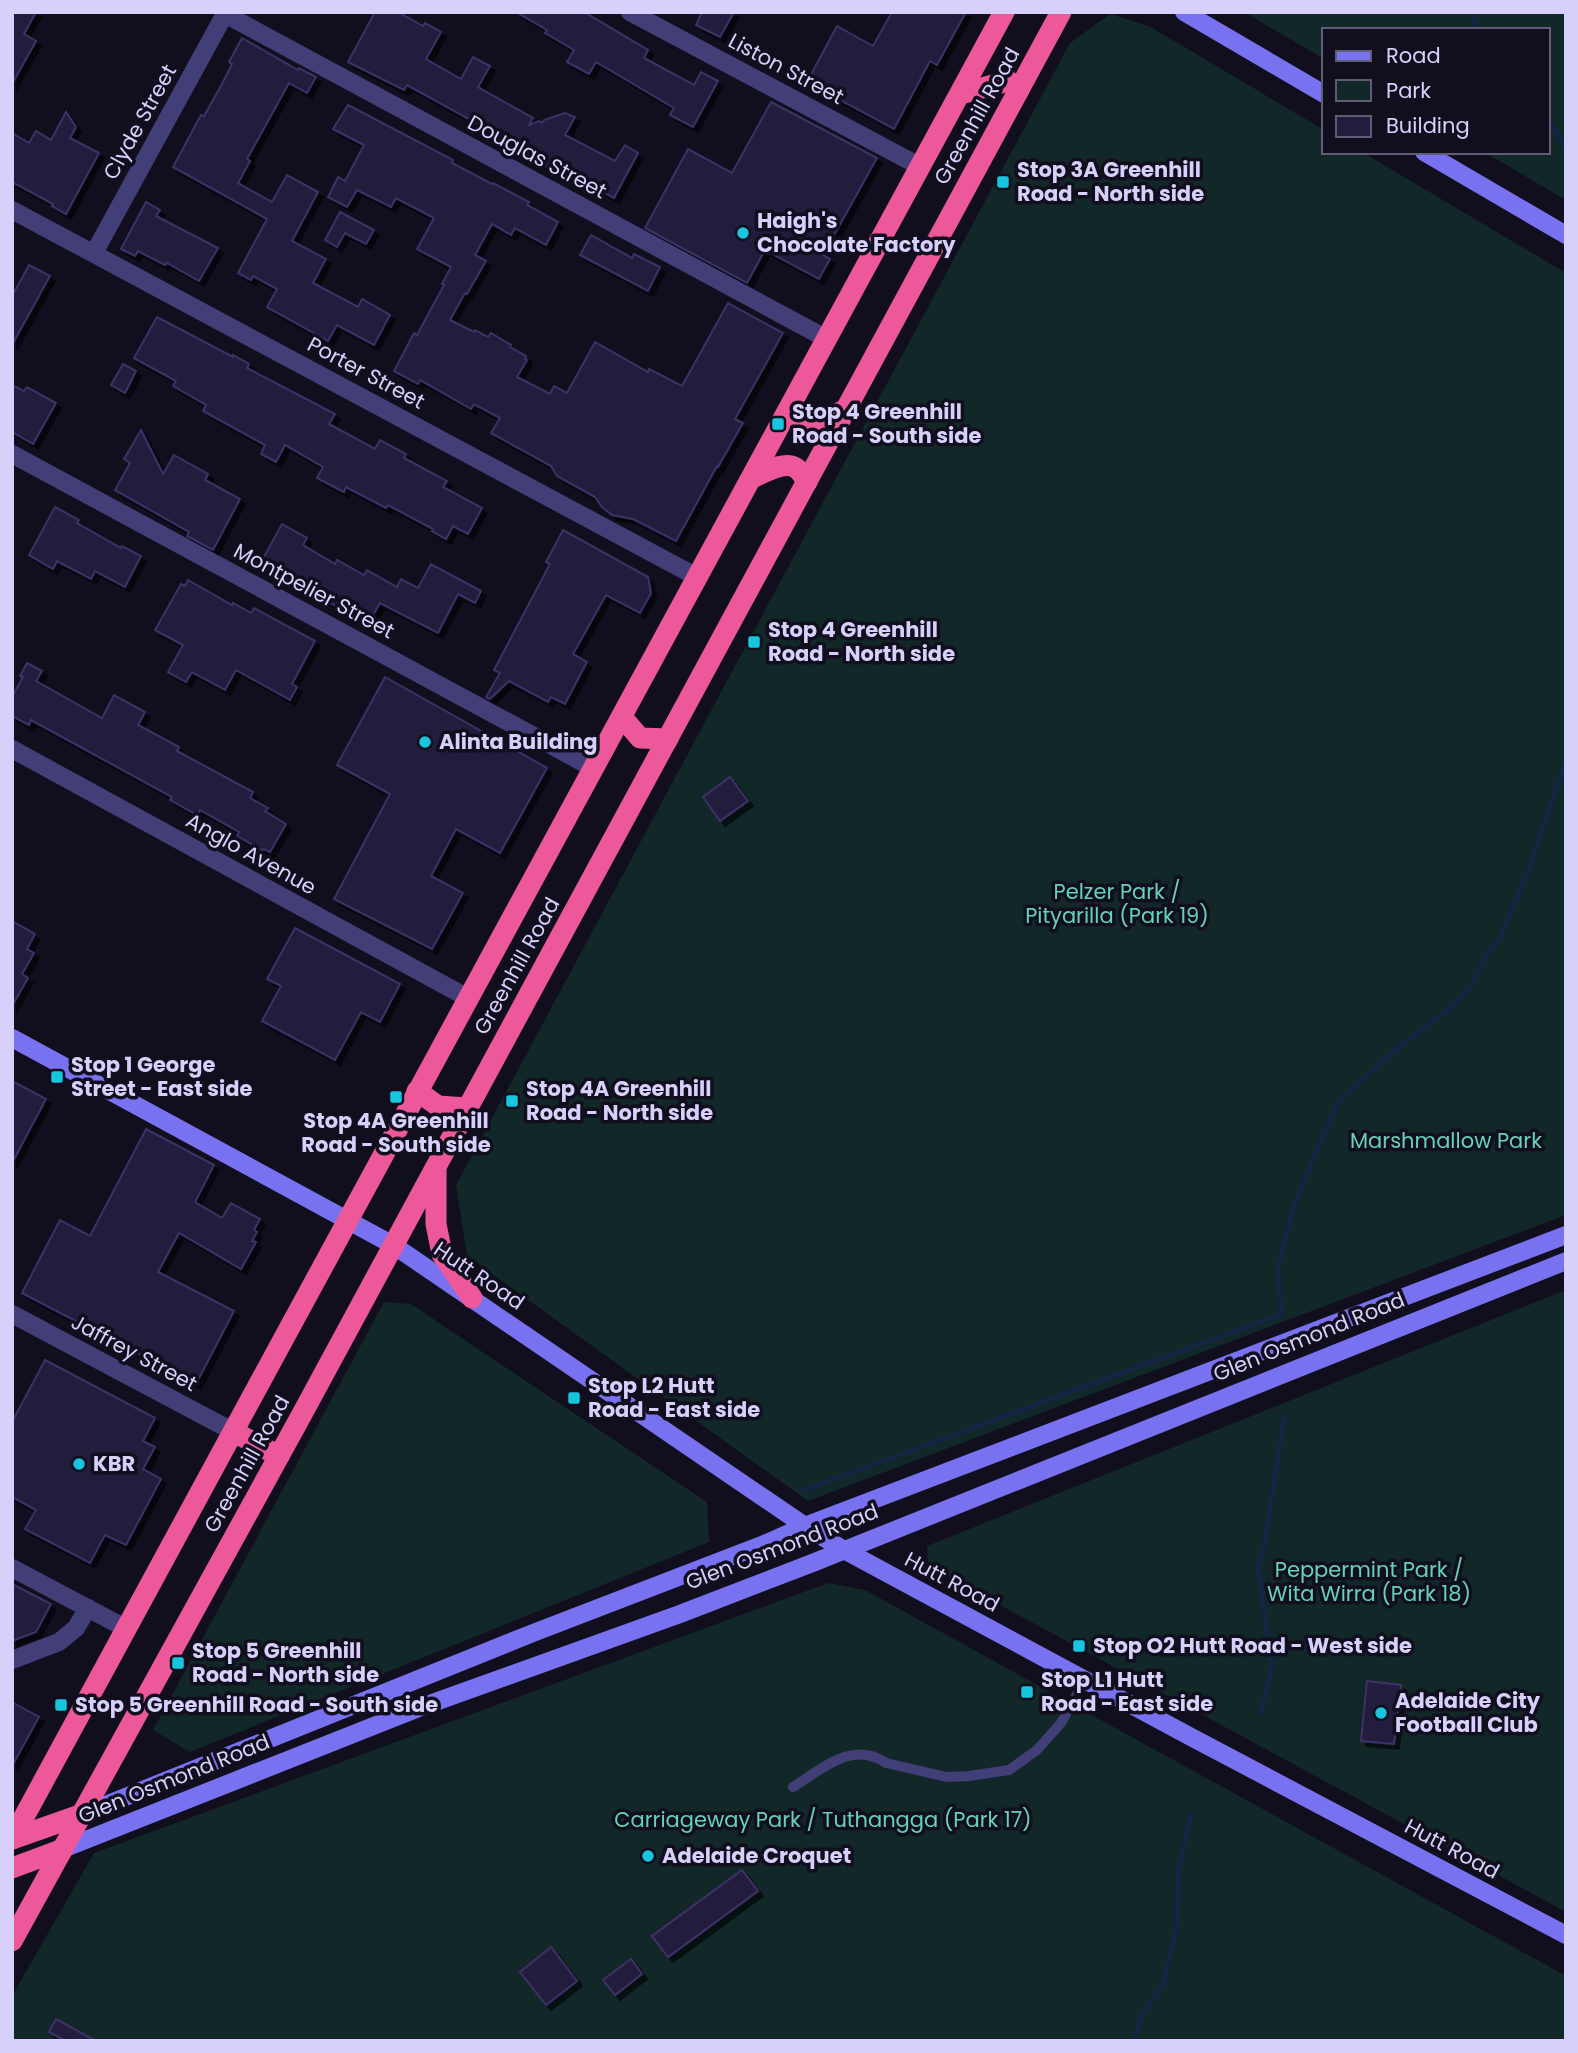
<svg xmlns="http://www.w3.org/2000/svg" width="1578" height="2053" viewBox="0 0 1578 2053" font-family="Poppins,sans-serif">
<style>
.green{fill:#122727}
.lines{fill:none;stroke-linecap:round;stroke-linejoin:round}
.stream{stroke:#132542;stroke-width:5}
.building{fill:#241c3d;stroke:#3d3166;stroke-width:2;filter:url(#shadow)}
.lane{stroke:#423e78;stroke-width:10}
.street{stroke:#423e78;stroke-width:18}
.secondary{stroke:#7871f0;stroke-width:18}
.highway{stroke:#ed589b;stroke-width:21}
.poi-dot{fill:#18c5de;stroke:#110e1e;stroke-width:2.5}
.labels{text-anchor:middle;stroke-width:7;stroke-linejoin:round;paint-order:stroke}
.street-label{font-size:21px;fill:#d6d0fa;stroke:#110e1e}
.poi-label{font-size:21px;font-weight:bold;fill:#d6d0fa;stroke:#110e1e;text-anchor:start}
.park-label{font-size:21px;fill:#65d1b9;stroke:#110e1e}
</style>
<defs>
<filter id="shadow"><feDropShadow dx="5" dy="5" stdDeviation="0" flood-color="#0009"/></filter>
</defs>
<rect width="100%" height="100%" fill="#110e1e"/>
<g class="green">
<polygon points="1244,12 1566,12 1566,200 1484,152 1548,152 1548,30 1324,30 1324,59"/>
<polygon points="1110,14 1149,26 1324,130 1324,152 1362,152 1566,273 1566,1215 808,1501 467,1256 456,1185 1070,43"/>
<polygon points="1566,1290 1566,1912 928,1566 927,1546"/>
<polygon points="384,1302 411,1304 707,1502 709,1542 190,1752 153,1730"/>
<polygon points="828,1583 865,1590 1566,1976 1566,2041 12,2041 12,1996 94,1853"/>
</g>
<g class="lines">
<g class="stream">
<polyline points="1472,12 1478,30"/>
<polyline points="1548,120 1566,149"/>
<polyline points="804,1490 1281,1314 1278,1268 1293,1209 1313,1158 1339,1101 1395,1050 1453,1006 1470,988 1487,954 1499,940 1528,871 1566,761"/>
<polyline points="1261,1712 1272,1668 1258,1568 1264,1547 1284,1418"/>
<polyline points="1134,2041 1142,2016 1163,1983 1176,1931 1178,1873 1191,1814"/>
</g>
</g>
<g class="building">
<polygon points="12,12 36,12 24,34 36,41 12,84"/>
<polygon points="375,12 398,12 423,26 425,23 441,32 426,59 461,79 473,57 490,66 478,87 533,118 529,125 539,121 542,123 544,120 565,113 575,117 565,135 615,161 625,145 638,153 614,198 550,163 547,167 489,134 491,131 407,85 404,90 348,62"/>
<polygon points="516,12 584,12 648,50 644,58 694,85 701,72 718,81 693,127 670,115 674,108 596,62 589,74 567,62 574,50 545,33 547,30"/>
<polygon points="702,12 734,12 720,37 696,25"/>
<polygon points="892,12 966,12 937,65 930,61 894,129 807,82 837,26 873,46"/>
<polygon points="242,38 298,70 299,68 316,77 307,93 289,83 247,159 250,161 238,183 272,202 287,175 318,192 292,241 326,259 313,283 358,307 362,299 390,315 374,345 337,325 328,341 267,307 277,289 253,276 251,280 238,273 267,219 173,167 201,115 204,116 222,84 232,64 229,62"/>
<polygon points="771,102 877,158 823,255 830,259 819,279 765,250 747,283 645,228 688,149 732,173"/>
<polygon points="348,105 453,160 452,163 492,184 493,183 529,202 527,205 558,222 546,245 515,228 511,235 492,224 475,255 486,261 467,294 465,293 450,320 474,332 475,330 488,337 491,333 511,345 510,347 526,356 525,359 527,360 517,377 550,394 554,386 567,393 595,342 648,372 649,369 682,386 728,303 783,333 735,419 743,423 718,467 717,466 676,541 633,519 612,515 602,507 595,497 557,476 551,466 491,433 500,418 474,404 471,409 420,380 418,384 394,371 414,333 417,335 444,285 442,284 451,267 417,249 434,218 396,198 391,207 357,190 347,207 328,197 338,177 345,181 364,145 333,129"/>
<polygon points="66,112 76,127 70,138 99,153 66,214 52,206 53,204 12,182 12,133 29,143 36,131 51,140"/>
<polygon points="146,202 160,210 156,216 218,248 199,281 167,263 165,265 138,251 135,256 121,249"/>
<polygon points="340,212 374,230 366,244 345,233 337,247 325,240"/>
<polygon points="591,235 632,258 634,254 660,267 648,291 580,255"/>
<polygon points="29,265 50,276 12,345 12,296"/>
<polygon points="157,317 233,357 233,355 249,364 247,368 335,414 329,424 375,449 380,440 406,454 404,458 447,481 443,487 482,508 468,534 453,526 446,539 432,531 433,529 388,505 386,508 346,487 344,492 317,478 323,467 285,445 276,462 261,454 265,445 203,411 206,405 173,386 176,381 134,358"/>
<polygon points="123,364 136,371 125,393 111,385"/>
<polygon points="12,385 24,391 27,387 56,403 33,444 12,432"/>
<polygon points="141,430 163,474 174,455 208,474 205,480 240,499 213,550 187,536 189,532 115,490 130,463 124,459"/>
<polygon points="55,507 79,520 77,523 121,548 122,546 141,556 125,587 95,571 91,579 57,561 53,569 29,555"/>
<polygon points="282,524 307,538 303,545 335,564 337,560 364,575 367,570 397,587 401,579 418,588 431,564 481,591 475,603 458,594 438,633 380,603 368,624 275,572 276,570 261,562"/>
<polygon points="563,530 648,577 651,593 640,613 606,595 573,654 587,662 565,704 551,697 548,702 509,681 490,699 486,697 500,673 494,670 550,564 546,562"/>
<polygon points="188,580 232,605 233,603 251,613 254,608 315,641 292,684 297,687 290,700 236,670 225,690 192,672 186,682 168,672 183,645 155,630 181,584 185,586"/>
<polygon points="27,663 42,671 36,681 102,718 114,695 145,712 138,725 179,747 177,751 253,792 250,798 268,808 265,811 286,824 270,852 264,849 262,850 237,836 239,832 200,810 197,815 170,800 172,797 31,720 29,725 12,716 12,697 23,677 20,676"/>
<polygon points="385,677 547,768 500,853 456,829 431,876 463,893 432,949 334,899 390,794 337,765"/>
<polygon points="730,777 748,801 720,821 703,797"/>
<polygon points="12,921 35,934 27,949 34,953 22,974 28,978 12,1006"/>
<polygon points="295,928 400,984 380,1022 361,1012 335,1060 262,1021 281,986 267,979"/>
<polygon points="12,1081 46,1099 12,1163"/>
<polygon points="146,1129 214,1165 195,1202 222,1218 231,1203 260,1219 254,1230 257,1232 252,1241 256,1242 241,1269 179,1233 158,1272 234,1311 196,1384 22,1293 60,1220 90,1236"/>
<polygon points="45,1360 155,1418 143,1441 155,1447 143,1469 161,1479 126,1545 105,1535 90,1563 25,1529 36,1510 12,1497 12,1422"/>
<polygon points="12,1584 51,1604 36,1632 12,1641"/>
<polygon points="1367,1681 1401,1685 1394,1744 1361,1741"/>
<polygon points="12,1702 39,1717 12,1766"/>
<polygon points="742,1870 758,1891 668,1957 652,1936"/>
<polygon points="551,1947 577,1981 546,2005 520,1972"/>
<polygon points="631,1959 642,1974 615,1995 603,1980"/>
<polygon points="56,2019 96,2041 66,2041 49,2032"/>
</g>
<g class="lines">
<path class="lane" d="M793 1787C822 1769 852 1740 886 1763L947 1777 969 1776 1009 1770 1037 1750 1061 1723 1085 1680"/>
<g class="street">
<polyline points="630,12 921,167"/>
<polyline points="225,14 827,339"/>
<polyline points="12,210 697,577"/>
<polyline points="94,253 226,12"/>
<polyline points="12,454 593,768"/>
<polyline points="12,749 468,998"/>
<polyline points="12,1314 234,1432"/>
<polyline points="12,1568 127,1629"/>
<polyline points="12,1660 59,1642 76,1628 88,1608"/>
</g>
<g class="secondary">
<polyline points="1184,12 1324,94"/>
<polyline points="1424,152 1566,235"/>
<polyline points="12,1038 393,1245 805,1526 844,1550 1191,1737 1566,1935"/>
<polyline points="83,1814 533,1633 762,1545 805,1526 1566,1235"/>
<polyline points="63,1849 424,1706 680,1614 815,1562 1566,1261"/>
</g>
<g class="highway">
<polyline points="960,94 1008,81 1014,85 1018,92"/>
<polyline points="791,405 797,420 806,429 819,427 840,412"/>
<path d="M752 478C764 473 784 460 796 468 801 471 804 477 807 482"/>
<polyline points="622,717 640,738 668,739"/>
<polyline points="417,1091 438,1106 467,1108"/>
<polyline points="436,1169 436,1224 442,1254 472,1298"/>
<polyline points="234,1432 279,1456"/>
<polyline points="12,1839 1004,12"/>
<polyline points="12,1839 83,1814"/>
<polyline points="12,1868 63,1849"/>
<polyline points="12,1941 301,1416 1061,12"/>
</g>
</g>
<g class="poi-dot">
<rect x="996" y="175" width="14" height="14" rx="3.5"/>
<circle cx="743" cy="233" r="7"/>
<rect x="771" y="417" width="14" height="14" rx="3.5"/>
<rect x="747" y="635" width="14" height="14" rx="3.5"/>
<circle cx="425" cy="742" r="7"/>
<rect x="50" y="1070" width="14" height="14" rx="3.5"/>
<rect x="389" y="1090" width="14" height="14" rx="3.5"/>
<rect x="505" y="1094" width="14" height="14" rx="3.5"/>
<rect x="567" y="1391" width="14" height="14" rx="3.5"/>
<circle cx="79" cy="1464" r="7"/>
<rect x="1072" y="1639" width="14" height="14" rx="3.5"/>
<rect x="171" y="1656" width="14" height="14" rx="3.5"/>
<rect x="1020" y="1685" width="14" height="14" rx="3.5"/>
<rect x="54" y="1698" width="14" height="14" rx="3.5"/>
<circle cx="1381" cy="1713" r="7"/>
<circle cx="648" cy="1856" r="7"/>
</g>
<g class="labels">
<g class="street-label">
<text transform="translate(786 69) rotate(28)" y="7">Liston Street</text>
<text transform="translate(977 116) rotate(-61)" y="7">Greenhill Road</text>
<text transform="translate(140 122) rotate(-61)" y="7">Clyde Street</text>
<text transform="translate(537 157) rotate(28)" y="7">Douglas Street</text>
<text transform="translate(366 373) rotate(28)" y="7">Porter Street</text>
<text transform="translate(314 591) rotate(28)" y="7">Montpelier Street</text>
<text transform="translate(251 854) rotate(29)" y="7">Anglo Avenue</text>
<text transform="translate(517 966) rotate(-61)" y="7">Greenhill Road</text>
<text transform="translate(479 1276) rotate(34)" y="7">Hutt Road</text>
<text transform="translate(1309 1337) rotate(-22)" y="7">Glen Osmond Road</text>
<text transform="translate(134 1353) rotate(28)" y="7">Jaffrey Street</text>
<text transform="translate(247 1464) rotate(-61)" y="7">Greenhill Road</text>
<text transform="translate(782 1547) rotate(-21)" y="7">Glen Osmond Road</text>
<text transform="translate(952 1582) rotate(28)" y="7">Hutt Road</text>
<text transform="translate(174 1779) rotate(-22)" y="7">Glen Osmond Road</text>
<text transform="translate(1452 1849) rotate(28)" y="7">Hutt Road</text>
</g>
<g class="poi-label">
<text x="1017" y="177">Stop 3A Greenhill<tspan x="1017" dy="24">Road - North side</tspan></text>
<text x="757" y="228">Haigh's<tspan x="757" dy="24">Chocolate Factory</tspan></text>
<text x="792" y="419">Stop 4 Greenhill<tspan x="792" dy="24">Road - South side</tspan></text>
<text x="768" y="637">Stop 4 Greenhill<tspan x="768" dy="24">Road - North side</tspan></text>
<text x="439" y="749">Alinta Building</text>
<text x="71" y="1072">Stop 1 George<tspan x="71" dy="24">Street - East side</tspan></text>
<text x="526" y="1096">Stop 4A Greenhill<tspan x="526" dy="24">Road - North side</tspan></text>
<text x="396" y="1128" text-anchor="middle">Stop 4A Greenhill<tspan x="396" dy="24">Road - South side</tspan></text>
<text x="588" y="1393">Stop L2 Hutt<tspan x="588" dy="24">Road - East side</tspan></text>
<text x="93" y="1471">KBR</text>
<text x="1093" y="1653">Stop O2 Hutt Road - West side</text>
<text x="192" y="1658">Stop 5 Greenhill<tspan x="192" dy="24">Road - North side</tspan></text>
<text x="1041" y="1687">Stop L1 Hutt<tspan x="1041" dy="24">Road - East side</tspan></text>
<text x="1395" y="1708">Adelaide City<tspan x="1395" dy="24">Football Club</tspan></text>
<text x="75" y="1712">Stop 5 Greenhill Road - South side</text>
<text x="662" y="1863">Adelaide Croquet</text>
</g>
<g class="park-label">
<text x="1117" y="899">Pelzer Park /<tspan x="1117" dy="24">Pityarilla (Park 19)</tspan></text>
<text x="1446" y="1148">Marshmallow Park</text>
<text x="1369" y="1577">Peppermint Park /<tspan x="1369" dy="24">Wita Wirra (Park 18)</tspan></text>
<text x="823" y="1827">Carriageway Park / Tuthangga (Park 17)</text>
</g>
</g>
<rect width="1578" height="2053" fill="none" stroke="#d6d0fa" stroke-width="28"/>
<rect x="1322" y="28" width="228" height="126" fill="#110e1e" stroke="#605c76" stroke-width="2"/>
<rect x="1336" y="51" width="35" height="10" fill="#7871f0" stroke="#605c76" stroke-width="2"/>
<text x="1386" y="63" font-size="21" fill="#d6d0fa">Road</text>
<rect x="1336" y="80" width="35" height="21" fill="#122727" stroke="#605c76" stroke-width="2"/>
<text x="1386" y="98" font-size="21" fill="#d6d0fa">Park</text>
<rect x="1336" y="116" width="35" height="21" fill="#241c3d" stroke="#605c76" stroke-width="2"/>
<text x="1386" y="133" font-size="21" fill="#d6d0fa">Building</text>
</svg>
